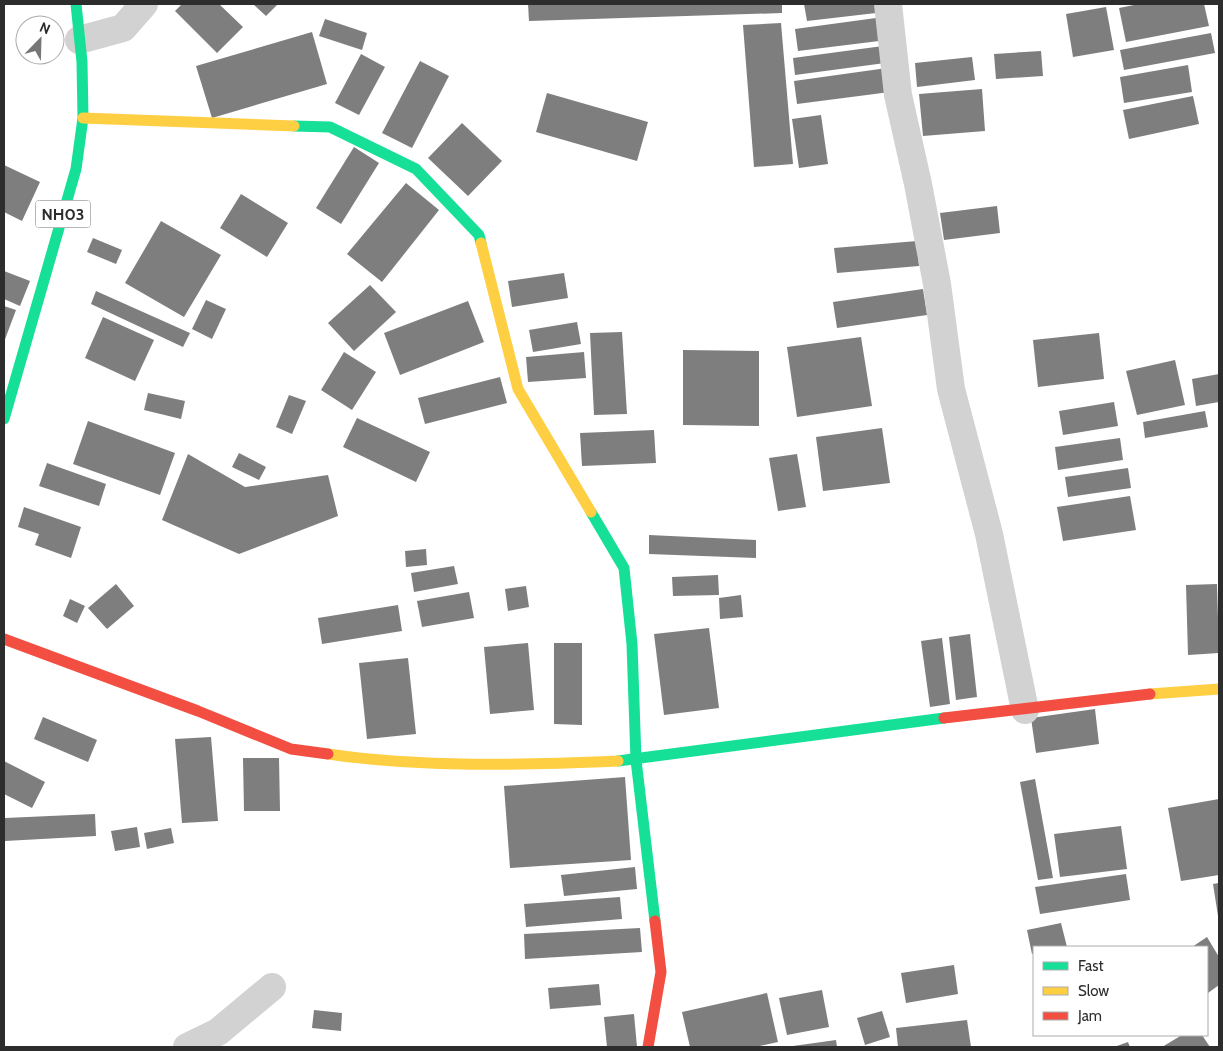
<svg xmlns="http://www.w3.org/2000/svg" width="1223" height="1051" viewBox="0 0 1223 1051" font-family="Cabin,sans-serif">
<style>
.building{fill:#7e7e7e}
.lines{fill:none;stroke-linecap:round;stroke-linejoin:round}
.street{stroke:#d2d2d2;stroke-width:28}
.fast{stroke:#16e098;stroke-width:11}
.slow{stroke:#ffcf43;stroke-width:11}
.jam{stroke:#f24e42;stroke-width:11}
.labels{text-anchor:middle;stroke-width:5;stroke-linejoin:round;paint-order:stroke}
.shield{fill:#fff;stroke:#6c6c6c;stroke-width:1}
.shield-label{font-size:16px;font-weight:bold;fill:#2d2d2d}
</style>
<rect width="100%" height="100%" fill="#fff"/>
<g class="building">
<polygon points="182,4 219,4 243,27 217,53 175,11"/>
<polygon points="253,4 278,4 266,16"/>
<polygon points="528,4 782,4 782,13 529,21"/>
<polygon points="804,4 875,4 876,13 807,21"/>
<polygon points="1139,4 1204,4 1209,26 1126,42 1119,8"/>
<polygon points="1106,7 1114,50 1073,57 1066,14"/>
<polygon points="876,18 879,41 798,51 795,29"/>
<polygon points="325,19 367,33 362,50 319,36"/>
<polygon points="781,23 793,164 754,167 743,25"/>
<polygon points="312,32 327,84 212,118 196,66"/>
<polygon points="1211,33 1215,53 1124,70 1120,50"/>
<polygon points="883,46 885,63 795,75 793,58"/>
<polygon points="1041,51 1043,76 996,79 994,54"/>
<polygon points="361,54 385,67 359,115 335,103"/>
<polygon points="972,57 975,80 917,87 915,63"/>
<polygon points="420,61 449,76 412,148 382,133"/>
<polygon points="1188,65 1192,92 1124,103 1120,77"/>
<polygon points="887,68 890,92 797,104 794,81"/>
<polygon points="982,89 985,131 923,136 919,94"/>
<polygon points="547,93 648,122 637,161 536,132"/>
<polygon points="1193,96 1199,124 1129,139 1123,110"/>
<polygon points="821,115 828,164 799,168 792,119"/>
<polygon points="462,123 502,161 468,196 428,158"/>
<polygon points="354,147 379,163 341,224 316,208"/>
<polygon points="4,165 40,182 22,221 4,212"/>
<polygon points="406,183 439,210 382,282 347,254"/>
<polygon points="241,194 288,223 267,257 220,228"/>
<polygon points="997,206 1000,233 944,240 940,213"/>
<polygon points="161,221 221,255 184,317 125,283"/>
<polygon points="93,238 122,250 116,264 87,252"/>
<polygon points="917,241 919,266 837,273 834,248"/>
<polygon points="4,271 30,281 20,306 4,299"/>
<polygon points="564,273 568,298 512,307 508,281"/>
<polygon points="370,285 396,312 354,351 328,323"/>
<polygon points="923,289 927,315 837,328 833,302"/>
<polygon points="96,291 190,333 183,347 91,304"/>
<polygon points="206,300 226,309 212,339 192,329"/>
<polygon points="468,301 484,342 400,375 384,333"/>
<polygon points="4,306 16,310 4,342"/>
<polygon points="103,317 154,340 135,381 85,358"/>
<polygon points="577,322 581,344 533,352 529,330"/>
<polygon points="622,332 627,414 594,415 590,333"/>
<polygon points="1099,333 1104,379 1038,387 1033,340"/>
<polygon points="861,337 872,406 797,417 787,347"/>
<polygon points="683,350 759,351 759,426 683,425"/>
<polygon points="344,352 376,372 352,410 321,390"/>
<polygon points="584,352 586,378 528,382 526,357"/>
<polygon points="1175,360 1185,405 1137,415 1126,371"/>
<polygon points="1219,374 1219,402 1196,406 1192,379"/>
<polygon points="500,377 507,403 425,424 418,398"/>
<polygon points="148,393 185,401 181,419 144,410"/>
<polygon points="289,395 306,401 292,434 276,427"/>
<polygon points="1114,402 1118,426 1063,435 1059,411"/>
<polygon points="1205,411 1208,427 1145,438 1143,422"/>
<polygon points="357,418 430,452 416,482 343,447"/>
<polygon points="88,421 175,453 160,495 73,464"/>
<polygon points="882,428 890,483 823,491 816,437"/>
<polygon points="654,430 656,463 582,466 580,433"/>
<polygon points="1120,438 1123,460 1058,470 1055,447"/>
<polygon points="239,453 266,467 259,480 232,467"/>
<polygon points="188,454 245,487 328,475 338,516 239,554 162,520"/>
<polygon points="797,454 806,507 778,511 769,458"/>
<polygon points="47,463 106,484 99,506 39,486"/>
<polygon points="1128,468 1131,488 1068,497 1065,477"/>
<polygon points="1130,496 1136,530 1063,541 1057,507"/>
<polygon points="24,507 81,527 71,558 35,545 39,534 18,527"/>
<polygon points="649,535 756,540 756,558 649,554"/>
<polygon points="426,549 427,565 406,567 405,551"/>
<polygon points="454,566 458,584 414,592 411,573"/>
<polygon points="718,575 719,595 673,596 672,577"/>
<polygon points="116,584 134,606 107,629 88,608"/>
<polygon points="1217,584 1219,653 1188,655 1186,585"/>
<polygon points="526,586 529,607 508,611 505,589"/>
<polygon points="469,592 474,618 422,627 417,601"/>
<polygon points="741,595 743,617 720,619 719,598"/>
<polygon points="70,599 85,606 77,623 63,616"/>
<polygon points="398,605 402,631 322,644 318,618"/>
<polygon points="709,628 719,708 664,715 654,634"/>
<polygon points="970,634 977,697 956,700 949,637"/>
<polygon points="942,638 950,704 930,707 921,641"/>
<polygon points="528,643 534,710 490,714 484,647"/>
<polygon points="554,643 582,643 582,725 554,724"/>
<polygon points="408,658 416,734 367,739 359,663"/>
<polygon points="1095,709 1099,744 1036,753 1031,718"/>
<polygon points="43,717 97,740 88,762 34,739"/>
<polygon points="211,737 218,821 182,823 175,739"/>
<polygon points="243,758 279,758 280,811 244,811"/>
<polygon points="4,761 45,782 32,808 4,794"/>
<polygon points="625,777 631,860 510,868 504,786"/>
<polygon points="1035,779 1053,878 1038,880 1020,782"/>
<polygon points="1219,799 1219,875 1181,881 1168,808"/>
<polygon points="95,814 96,836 5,841 5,818"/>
<polygon points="1121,826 1127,869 1060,877 1054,834"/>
<polygon points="137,827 140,847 115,851 111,831"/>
<polygon points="171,828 174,843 147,849 144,833"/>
<polygon points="635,867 637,889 564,896 561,875"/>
<polygon points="1126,874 1130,900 1040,914 1035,887"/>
<polygon points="1219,883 1219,916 1218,916 1213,884"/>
<polygon points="620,897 622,919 526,927 524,904"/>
<polygon points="1061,923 1067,947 1034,947 1034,953 1032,954 1027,930"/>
<polygon points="640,928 642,952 525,959 524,934"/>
<polygon points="1207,937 1219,957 1219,985 1208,993 1207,947 1192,947"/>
<polygon points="954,965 958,994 906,1003 901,973"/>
<polygon points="599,984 601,1005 550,1009 548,988"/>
<polygon points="822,990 829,1027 787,1035 779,998"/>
<polygon points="767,993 778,1042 755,1047 690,1047 682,1012"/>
<polygon points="314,1010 342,1013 341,1031 312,1028"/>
<polygon points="882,1011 890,1037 865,1045 857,1018"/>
<polygon points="634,1014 637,1047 607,1047 604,1017"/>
<polygon points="967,1020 971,1047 898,1047 896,1028"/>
<polygon points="1182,1035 1202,1035 1210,1047 1162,1047"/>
<polygon points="836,1040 837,1047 793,1047 793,1046"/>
<polygon points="1128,1042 1130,1047 1114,1047"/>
</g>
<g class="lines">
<g class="street">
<polyline points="888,4 898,95 918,184 937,284 951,389 989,534 1025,710"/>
<polyline points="79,40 123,28 144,4"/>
<polyline points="187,1047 218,1032 272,987"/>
</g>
<g class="fast">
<polyline points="294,126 330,127 416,169 479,235 481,243"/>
<polyline points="4,419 76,169 83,118 82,62 76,4"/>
<polyline points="591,512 624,568 632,644 636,760 655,921"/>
<polyline points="618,761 944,718"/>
</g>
<g class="slow">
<polyline points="83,118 294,126"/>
<polyline points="481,243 518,389 591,512"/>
<polyline points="1150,694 1219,689"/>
<path d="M328 754C423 768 522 765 618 761"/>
</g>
<g class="jam">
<polyline points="4,639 198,711 291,749 328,754"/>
<polyline points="944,718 1150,694"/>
<polyline points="648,1047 661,972 655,921"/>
</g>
</g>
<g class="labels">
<rect class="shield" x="35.5" y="200.5" width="55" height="27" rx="4"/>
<g class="shield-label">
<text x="63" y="220">NH03</text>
</g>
</g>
<rect width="1223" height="1051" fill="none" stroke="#2d2d2d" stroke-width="10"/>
<rect x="1033" y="946" width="175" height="90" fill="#ffffff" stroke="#ababab"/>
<rect x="1043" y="962" width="25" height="8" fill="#16e098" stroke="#ababab"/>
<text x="1078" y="971" font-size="15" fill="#2d2d2d">Fast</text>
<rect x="1043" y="987" width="25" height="8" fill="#ffcf43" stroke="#ababab"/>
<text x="1078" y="996" font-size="15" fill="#2d2d2d">Slow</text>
<rect x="1043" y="1012" width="25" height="8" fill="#f24e42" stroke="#ababab"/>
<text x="1078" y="1021" font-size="15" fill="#2d2d2d">Jam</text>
<g transform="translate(40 40) rotate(23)"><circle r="24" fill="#ffffff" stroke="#ababab"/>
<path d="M0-4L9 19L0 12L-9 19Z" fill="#767676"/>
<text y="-8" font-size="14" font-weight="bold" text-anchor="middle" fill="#2d2d2d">N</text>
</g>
</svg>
